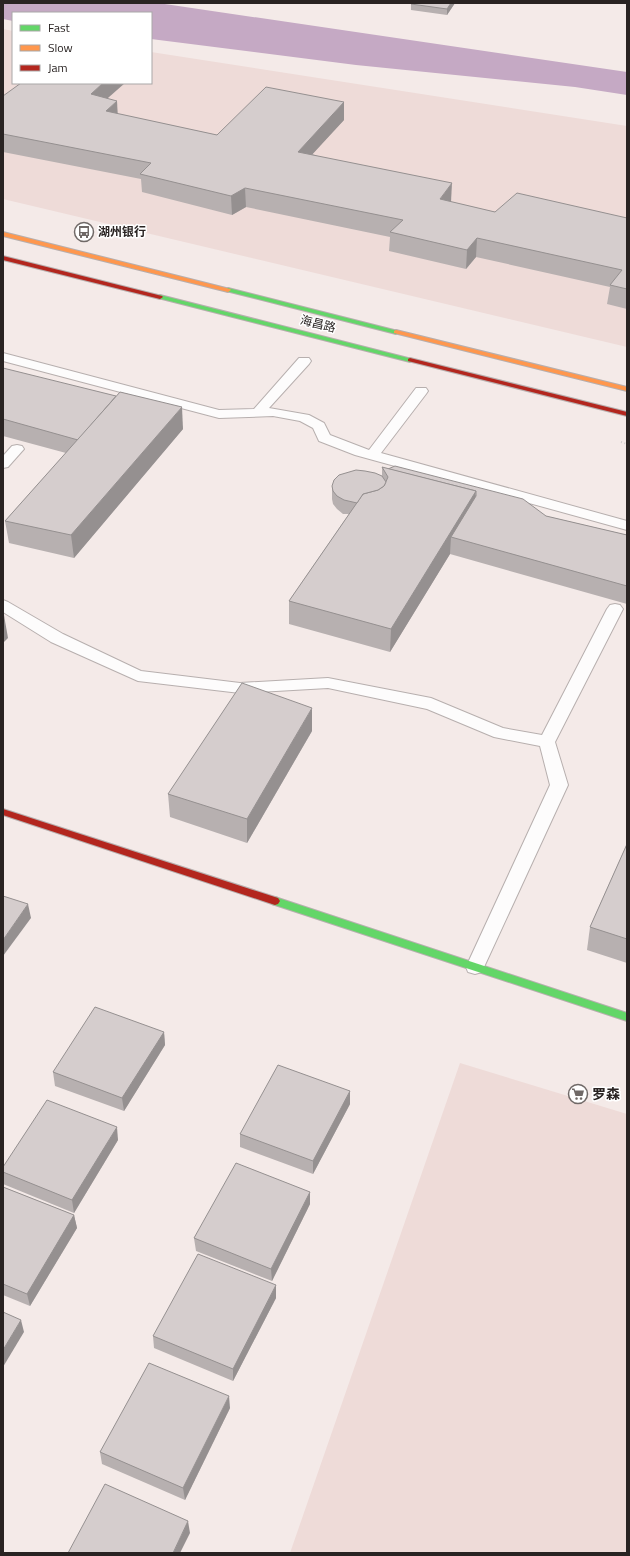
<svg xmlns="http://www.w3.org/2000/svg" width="630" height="1556" viewBox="0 0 630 1556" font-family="'Titillium Web','Noto Sans SC',sans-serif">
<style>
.built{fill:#eedbd8}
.water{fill:#c5a9c4}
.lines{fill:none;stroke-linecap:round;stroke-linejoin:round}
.lane-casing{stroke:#b7afae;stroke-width:2}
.fast-casing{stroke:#b7afae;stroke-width:2}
.slow-casing{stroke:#b7afae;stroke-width:2}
.jam-casing{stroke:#b7afae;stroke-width:2}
.path{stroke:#cfcccb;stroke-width:2;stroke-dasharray:1 2.5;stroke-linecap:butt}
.lane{fill:#fdfcfc;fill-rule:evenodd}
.fast{fill:#63d668;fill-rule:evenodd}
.slow{fill:#ff974d;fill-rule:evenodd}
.jam{fill:#b3261e;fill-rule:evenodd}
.wall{fill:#b7b0b0}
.shaded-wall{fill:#959090}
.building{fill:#d5cdcd;stroke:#959090}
.labels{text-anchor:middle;stroke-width:3;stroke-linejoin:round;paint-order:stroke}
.far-poi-label{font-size:12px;font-weight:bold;fill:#292322;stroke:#fff;text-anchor:start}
.far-street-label{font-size:12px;fill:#292322;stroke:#fff}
.poi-label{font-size:14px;font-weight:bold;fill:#292322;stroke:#fff;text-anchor:start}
</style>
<rect width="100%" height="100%" fill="#f4eae8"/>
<g class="built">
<polygon points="3,29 13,31 13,83 151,83 151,52 627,126 627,347 3,199"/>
<polygon points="460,1063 627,1114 627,1553 290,1553"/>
</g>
<polygon class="water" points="3,3 158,3 627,72 627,95 575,87 356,65 151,39 151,13 13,13 13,21 3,19"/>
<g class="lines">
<g class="lane-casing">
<g id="lane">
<polygon points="3,353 219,410 254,409 299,358 309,358 311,361 309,364 269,408 309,415 324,423 330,435 369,450 416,388 426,388 428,391 426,394 381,453 627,521 627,530 355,455 319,441 313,428 300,421 273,416 219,418 3,361"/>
<polygon points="17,445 22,446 24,449 8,467 3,468 3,456 12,446"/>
<polygon points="3,600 8,602 63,634 141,671 240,683 328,678 431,698 503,728 542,735 607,609 610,605 615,604 620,605 623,609 555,742 568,785 484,967 482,972 475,974 468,972 466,967 550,785 540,746 494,737 427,709 328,688 240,693 138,681 51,642 3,612"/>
</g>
</g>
<g class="fast-casing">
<g id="fast">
<polygon points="228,288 398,331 399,332 396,334 226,291 225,290"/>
<polygon points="160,295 412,359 413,360 410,362 158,298 158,296"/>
<polygon points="275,897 627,1013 627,1021 272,904 270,901 272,898"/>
</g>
</g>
<g class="slow-casing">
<g id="slow">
<polygon points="3,232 230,289 231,290 228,292 3,236"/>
<polygon points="396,330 627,387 627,391 394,333 394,331"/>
</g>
</g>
<g class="jam-casing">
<g id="jam">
<polygon points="3,256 162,296 163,297 160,299 3,260"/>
<polygon points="410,358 627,412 627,416 408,361 408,359"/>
<polygon points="3,809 278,898 280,901 278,904 275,905 3,815"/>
</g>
</g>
<polyline class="path" points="621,442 627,444"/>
<use href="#lane" class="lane"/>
<use href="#fast" class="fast"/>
<use href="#slow" class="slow"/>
<use href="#jam" class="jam"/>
</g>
<g class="wall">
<polygon points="455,3 447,15 411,10 411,4"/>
<polygon points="3,96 118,114 217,135 344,120 312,154 451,202 495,212 627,218 627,309 607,304 610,287 476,257 466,269 389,251 390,237 246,207 232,215 142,192 141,179 3,152"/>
<polygon points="3,368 183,429 74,558 9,543 5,521 66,453 3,436"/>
<polygon points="382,467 546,516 627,535 627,604 450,554 390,652 289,624 289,601 349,514 343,514 337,509 333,504 332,499 332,486 382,477"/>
<polygon points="312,731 247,843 170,817 168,794"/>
<polygon points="627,844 627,963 587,950 590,927"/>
<polygon points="164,1032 165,1045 124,1111 55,1086 53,1072"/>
<polygon points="350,1091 350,1104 313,1174 240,1147 240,1134"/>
<polygon points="118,1140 74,1213 3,1184 3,1167"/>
<polygon points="3,1187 74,1215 77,1228 30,1306 3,1295"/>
<polygon points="310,1192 310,1204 272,1281 196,1251 194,1238"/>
<polygon points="276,1285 276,1298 233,1381 154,1348 153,1336"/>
<polygon points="230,1408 185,1500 102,1464 100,1452"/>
</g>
<g class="shaded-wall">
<polygon points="451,3 455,3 447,15 447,9"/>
<polygon points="103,83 125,83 92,112 91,94"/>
<polygon points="117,101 118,119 106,111"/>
<polygon points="344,102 344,120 298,170 298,152"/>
<polygon points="452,183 451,202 440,199"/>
<polygon points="245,188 246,207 232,215 231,196"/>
<polygon points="477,238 476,257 466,269 467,250"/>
<polygon points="182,407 183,429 74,558 71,535"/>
<polygon points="476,491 474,513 451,537 450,554 390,652 391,629"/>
<polygon points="4,615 8,638 3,643 3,616"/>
<polygon points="312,708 312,731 247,843 247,819"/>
<polygon points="28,904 31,918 3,956 3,940"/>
<polygon points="164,1032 165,1045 124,1111 122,1098"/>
<polygon points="350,1091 350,1104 313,1174 313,1161"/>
<polygon points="117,1127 118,1140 74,1213 72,1200"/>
<polygon points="310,1192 310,1204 272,1281 271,1269"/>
<polygon points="74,1215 77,1228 30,1306 27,1294"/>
<polygon points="276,1285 276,1298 233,1381 233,1369"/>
<polygon points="21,1320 24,1332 3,1367 3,1350"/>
<polygon points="229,1396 230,1408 185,1500 183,1488"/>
<polygon points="188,1521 190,1533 180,1553 173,1553"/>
</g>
<g class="building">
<polygon points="412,3 451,3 447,9 411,4"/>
<polygon points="21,83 103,83 91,94 117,101 106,111 217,135 266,87 344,102 298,152 452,183 440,199 495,212 517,193 627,218 627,289 610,285 622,270 477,238 467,250 390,232 403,220 245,188 231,196 140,174 151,163 3,134 3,96"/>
<polygon points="3,368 116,396 78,440 3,419"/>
<polygon points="120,392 182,407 71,535 5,521"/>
<polygon points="395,466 523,499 546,516 627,535 627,586 451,537 476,496 476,491 388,469"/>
<polygon points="382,467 476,491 391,629 289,601 363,494 378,490 384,486 388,477"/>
<polygon points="356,470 365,471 375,473 382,476 386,482 384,486 378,490 363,494 357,503 344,500 337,496 333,491 332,486 334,480 339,475"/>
<polygon points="242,683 312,708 247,819 168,794"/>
<polygon points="627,844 627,939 590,927"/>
<polygon points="3,896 28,904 3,940"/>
<polygon points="95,1007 164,1032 122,1098 53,1072"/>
<polygon points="278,1065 350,1091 313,1161 240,1134"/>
<polygon points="47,1100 117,1127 72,1200 3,1172 3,1167"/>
<polygon points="236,1163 310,1192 271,1269 194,1238"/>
<polygon points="3,1187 74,1215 27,1294 3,1284"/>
<polygon points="198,1254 276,1285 233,1369 153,1336"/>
<polygon points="3,1312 21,1320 3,1350"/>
<polygon points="149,1363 229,1396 183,1488 100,1452"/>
<polygon points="105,1484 188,1521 173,1553 68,1553"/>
</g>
<defs>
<g id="bus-ring" transform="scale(1)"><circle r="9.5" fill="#fff" stroke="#706967" stroke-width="1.5"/><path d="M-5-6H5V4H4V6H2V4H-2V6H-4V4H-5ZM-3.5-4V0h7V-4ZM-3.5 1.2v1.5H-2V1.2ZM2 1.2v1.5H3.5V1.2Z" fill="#706967"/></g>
<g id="supermarket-ring" transform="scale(1)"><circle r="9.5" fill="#fff" stroke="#706967" stroke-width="1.5"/><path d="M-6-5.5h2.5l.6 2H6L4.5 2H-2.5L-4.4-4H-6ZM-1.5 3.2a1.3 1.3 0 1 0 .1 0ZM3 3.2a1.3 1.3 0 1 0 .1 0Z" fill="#706967"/></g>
</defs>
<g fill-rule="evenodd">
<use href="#bus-ring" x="84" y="232"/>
<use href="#supermarket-ring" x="578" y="1094"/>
</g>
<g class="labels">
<g class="far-poi-label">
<text x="98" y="236">湖州银行</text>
</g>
<g class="far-street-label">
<text transform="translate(318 324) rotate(14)" y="4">海昌路</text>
</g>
<g class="poi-label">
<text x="592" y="1099">罗森</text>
</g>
</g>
<rect width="630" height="1556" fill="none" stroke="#292322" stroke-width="8"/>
<rect x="12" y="12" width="140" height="72" fill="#ffffff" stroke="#a9a7a7"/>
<rect x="20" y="25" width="20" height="6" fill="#63d668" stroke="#a9a7a7"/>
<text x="48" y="32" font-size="12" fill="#292322">Fast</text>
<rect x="20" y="45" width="20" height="6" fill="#ff974d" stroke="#a9a7a7"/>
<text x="48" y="52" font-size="12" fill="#292322">Slow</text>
<rect x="20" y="65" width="20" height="6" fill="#b3261e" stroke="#a9a7a7"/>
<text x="48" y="72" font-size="12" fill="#292322">Jam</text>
</svg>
